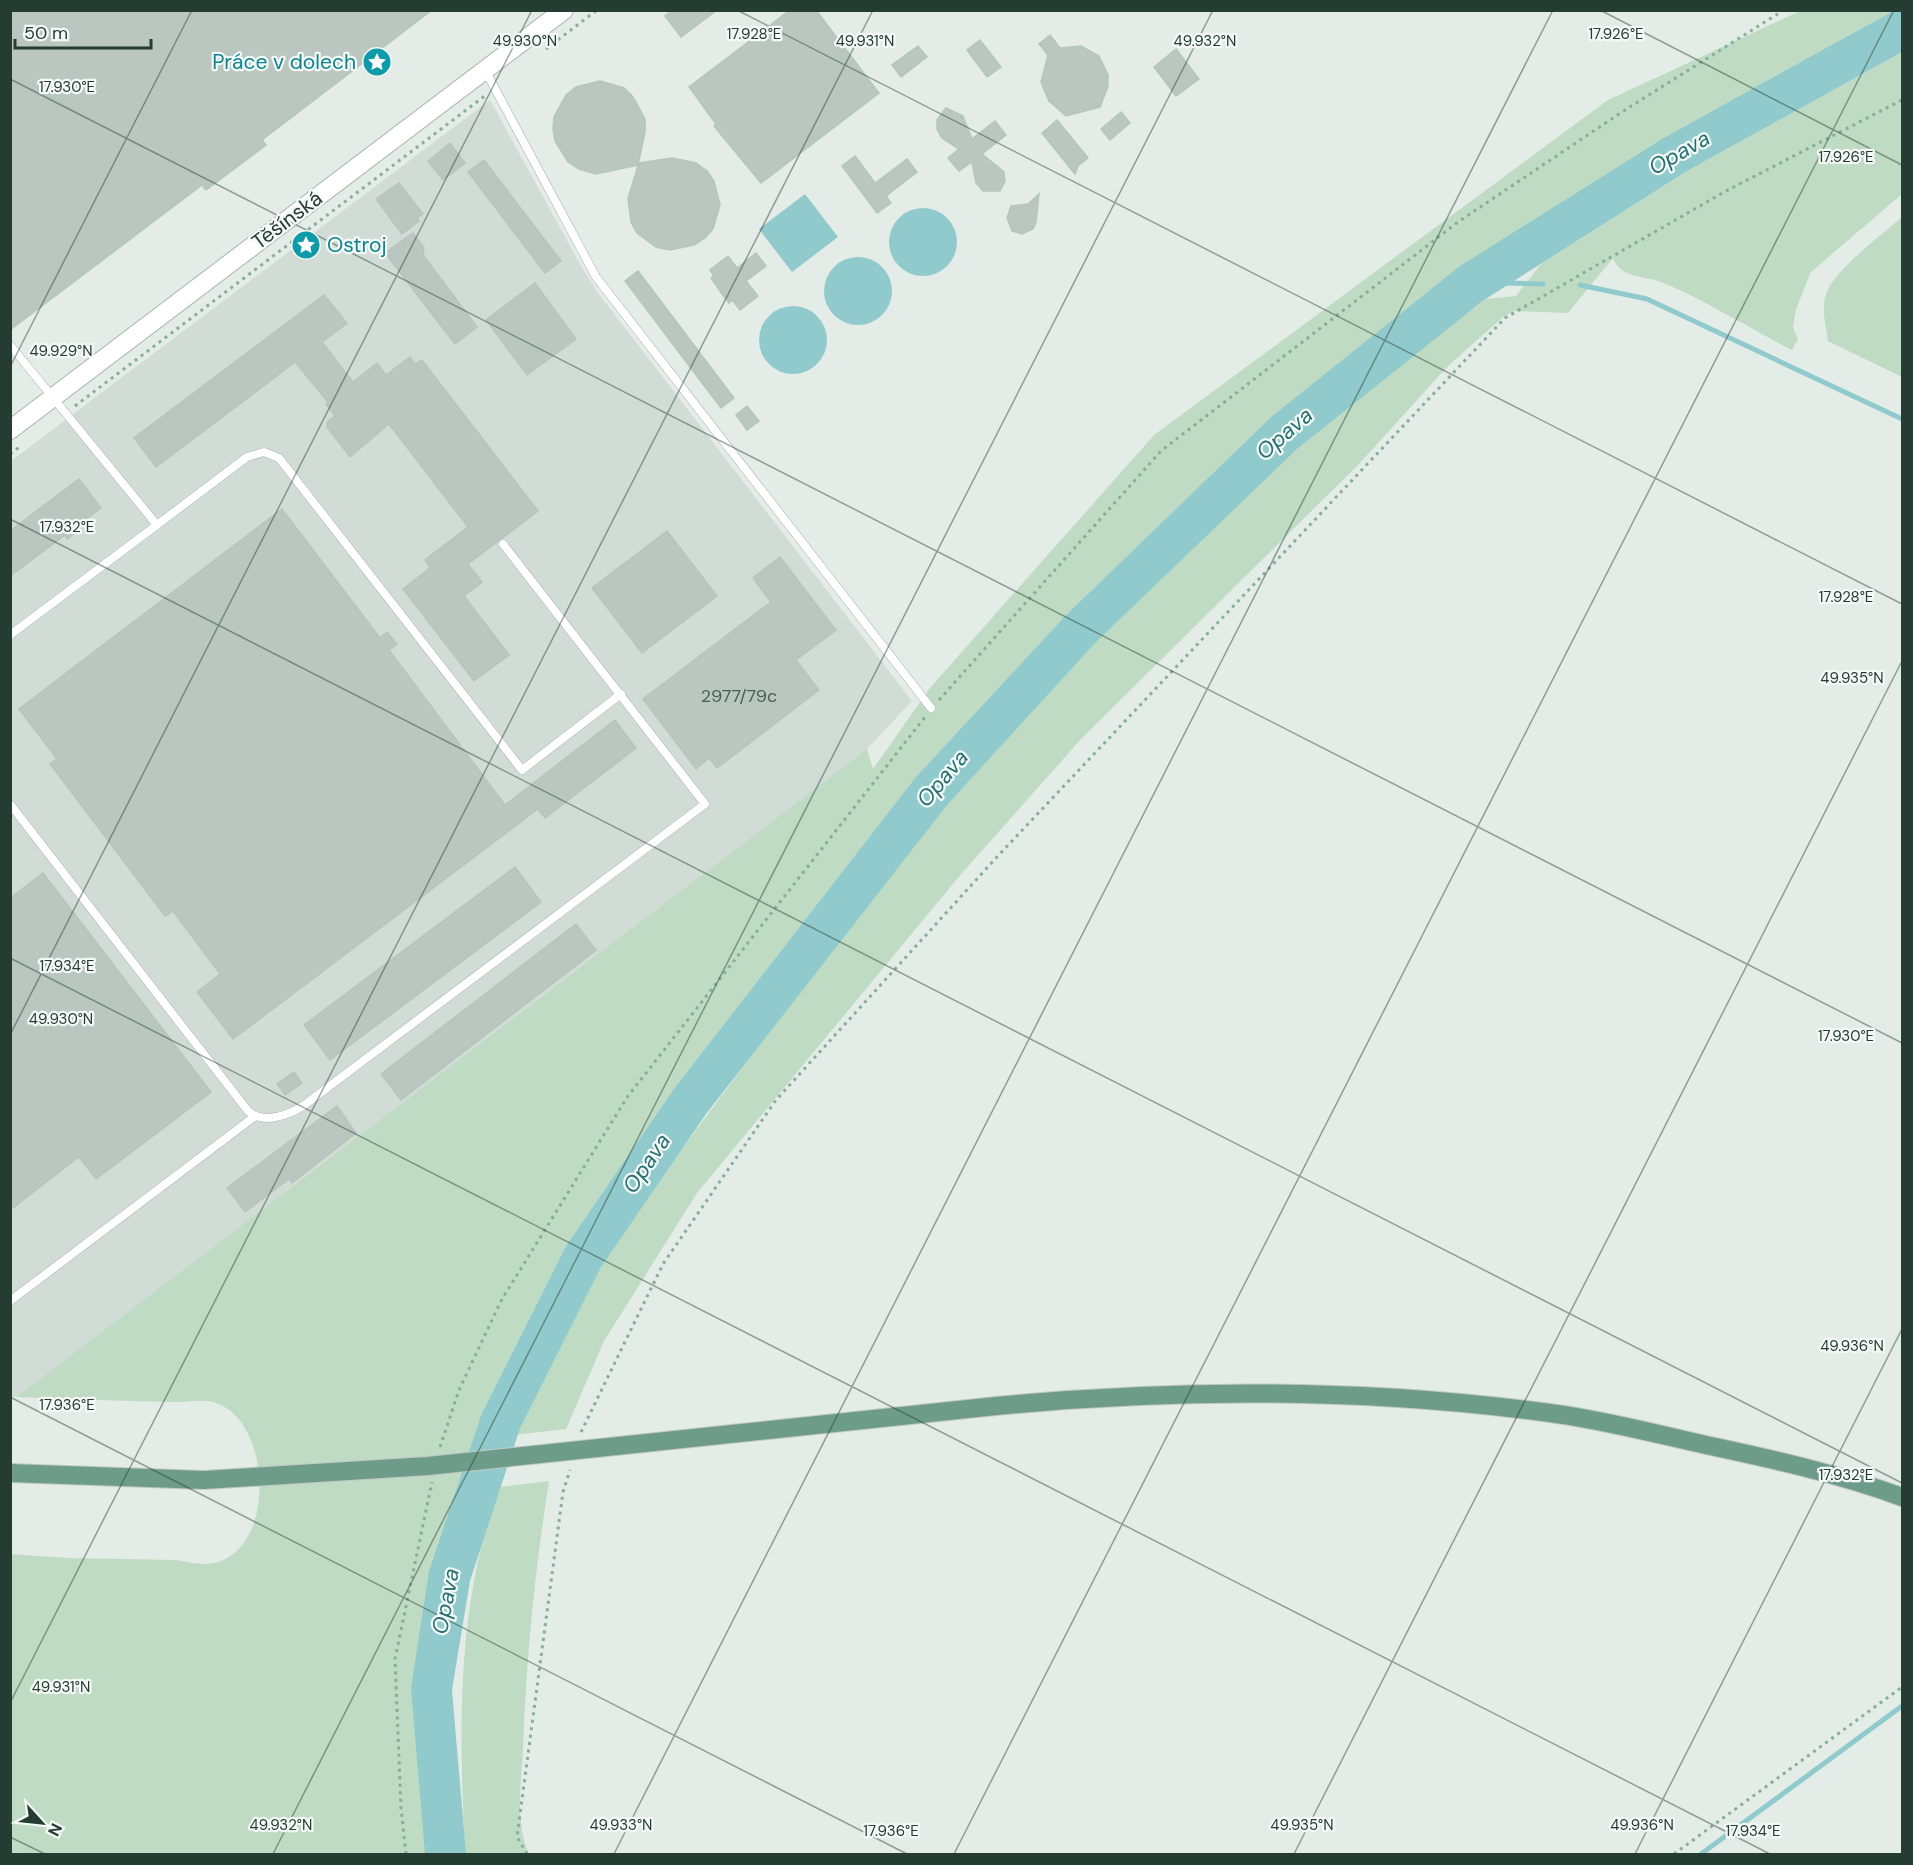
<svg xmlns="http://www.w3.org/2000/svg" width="1913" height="1865" viewBox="0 0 1913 1865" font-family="'DM Sans',sans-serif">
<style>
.built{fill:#d2dcd6}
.green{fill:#bfdbc3}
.water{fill:#91cacc}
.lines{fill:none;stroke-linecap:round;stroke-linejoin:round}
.stream{stroke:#91cacc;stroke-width:5}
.building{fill:#b9c7c0;stroke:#b7c5bd;stroke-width:1.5}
.service-casing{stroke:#a7b4ad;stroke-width:9}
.tertiary-casing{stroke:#a7b4ad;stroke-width:20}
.primary-casing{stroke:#c2c8c6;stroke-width:20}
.path{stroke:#87ad9c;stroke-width:3;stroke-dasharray:3 4.5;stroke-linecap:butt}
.service{stroke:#fff;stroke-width:8}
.tertiary{stroke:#fff;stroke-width:18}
.primary{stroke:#6d9d8a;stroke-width:18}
.primary-bridge-casing{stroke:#c2c8c6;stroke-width:20;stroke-linecap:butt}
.primary-bridge{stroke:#6d9d8a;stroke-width:18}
.ticks{fill:none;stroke:#253c33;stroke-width:1.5;stroke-opacity:0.45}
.labels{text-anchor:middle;stroke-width:4.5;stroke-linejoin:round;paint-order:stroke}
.number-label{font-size:18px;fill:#4a5f56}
.culture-label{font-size:21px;fill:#0d838f;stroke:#f4f9f6;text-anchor:end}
.street-label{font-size:21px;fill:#253c33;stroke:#f4f9f6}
.water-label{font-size:22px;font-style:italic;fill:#247073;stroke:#f4f9f6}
.ticks-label{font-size:15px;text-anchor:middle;fill:#253c33;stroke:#f4f9f6;stroke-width:4.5;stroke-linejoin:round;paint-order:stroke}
</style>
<rect width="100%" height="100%" fill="#e4ece7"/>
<polygon class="built" points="490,100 581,266 598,293 912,701 867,749 16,1397 11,1396 11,461"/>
<g class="green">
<path d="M1800 11H1893L1667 136 1270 418 1066 615 915 778 673 1090 566 1246 482 1413 425 1835V1854H11L10 1554 66 1558 177 1560C190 1563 204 1566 218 1562 275 1544 271 1429 221 1405 206 1397 188 1403 172 1402 120 1401 68 1399 16 1397L867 749 873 769 930 688 1154 435 1608 100Z"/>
<path d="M1902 52V194L1811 272 1796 309 1793 328 1798 339 1792 350C1749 328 1708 302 1664 283 1644 275 1621 279 1613 258L1568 313 1514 311 1503 317 1447 367 1359 464 1081 739 962 873 697 1193 604 1341 566 1429 513 1435 587 1286 670 1165 853 919 929 823 1072 665 1263 477 1393 370 1486 299 1516 296 1541 264 1687 171Z"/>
<path d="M1902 217V377L1828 341C1826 326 1821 308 1826 294 1835 269 1882 235 1902 217Z"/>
<path d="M549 1481C535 1570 526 1659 523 1750 521 1784 515 1823 529 1854H465C459 1729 456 1607 499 1487Z"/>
</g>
<g class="water">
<polygon points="1893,11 1902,11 1902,52 1687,171 1484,300 1297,449 1095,643 947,805 706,1114 601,1267 520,1428 470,1581 452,1690 466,1854 425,1854 411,1688 429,1571 482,1413 566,1246 673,1090 915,778 1066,615 1270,418 1460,266 1667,136"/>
<polygon points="805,194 838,237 792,272 759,229"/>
<circle cx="923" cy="242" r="34"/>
<circle cx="858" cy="291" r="34"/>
<circle cx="793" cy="340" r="34"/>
</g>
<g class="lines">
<g class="stream">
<polyline points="1503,283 1543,284"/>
<polyline points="1580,285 1647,299 1902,419"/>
<polyline points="1701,1854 1902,1706"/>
</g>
</g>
<g class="building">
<polygon points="10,10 432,10 262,140 266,145 206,190 202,185 10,330"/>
<polygon points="673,10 717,10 681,37 665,16"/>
<polygon points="790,10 816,10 879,93 761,183 714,126 716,124 689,87"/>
<polygon points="1050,35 1060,48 1081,46 1099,56 1108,75 1108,86 1100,107 1066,116 1049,101 1041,82 1048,55 1039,44"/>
<polygon points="980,40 1001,67 987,77 967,50"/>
<polygon points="918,46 927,57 901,77 892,65"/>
<polygon points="1176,49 1199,79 1176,96 1154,67"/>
<polygon points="600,81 624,88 633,97 645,119 645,132 638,165 596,174 579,169 568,162 555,141 553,129 554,117 566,95 576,87"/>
<polygon points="946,108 963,116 972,139 995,121 1006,135 982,154 1004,172 1005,181 1000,191 983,191 976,183 972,162 959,171 948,158 959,149 942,138 937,129 937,120"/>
<polygon points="1121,112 1130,123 1110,140 1101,129"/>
<polygon points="1057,120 1088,158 1078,166 1075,174 1042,133"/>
<polygon points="450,143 465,163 443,180 428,161"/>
<polygon points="855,156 875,183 907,159 917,172 886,196 891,203 877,213 842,166"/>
<polygon points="672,158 696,163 707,171 714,181 720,205 713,229 705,238 694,245 670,250 656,247 637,233 631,222 628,198 639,163"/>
<polygon points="484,160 561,261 545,273 468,172"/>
<polygon points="399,183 423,214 417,218 419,221 402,234 376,199"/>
<polygon points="1039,194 1036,222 1033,229 1022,234 1012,231 1007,218 1011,206 1028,204"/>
<polygon points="413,233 424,248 423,255 477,327 455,344 385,253"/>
<polygon points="756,253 766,266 746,281 758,296 740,310 732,300 729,303 722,294 711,278 714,276 710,270 728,256 737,268"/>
<polygon points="638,271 734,398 721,408 625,281"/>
<polygon points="535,283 576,339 527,375 486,320"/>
<polygon points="324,295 347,323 322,342 353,382 377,363 386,375 410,357 415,364 422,360 538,511 468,564 482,582 464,596 509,655 474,681 403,589 430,568 425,560 468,527 389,424 350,457 327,427 327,422 335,416 326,404 328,402 295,362 156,467 134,438"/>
<polygon points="747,406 759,421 747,430 736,415"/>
<polygon points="79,479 101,508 77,526 80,529 67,539 65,535 10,576 10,531"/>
<polygon points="282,509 380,638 387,632 397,644 389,650 505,805 615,720 636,748 545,818 538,809 233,1039 197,992 220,974 173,911 165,916 50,764 57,759 19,709"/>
<polygon points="667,531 717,596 642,653 592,588"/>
<polygon points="780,557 836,630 796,660 819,690 717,768 709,758 696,769 643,699 771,602 753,578"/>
<polygon points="515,867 541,902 330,1060 304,1025"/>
<polygon points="43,873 211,1092 96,1179 79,1157 10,1210 10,898"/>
<polygon points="576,924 596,950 401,1100 381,1074"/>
<polygon points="294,1072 302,1083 285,1095 277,1084"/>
<polygon points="337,1106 356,1133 292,1183 289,1179 245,1212 227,1188"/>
</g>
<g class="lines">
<g class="service-casing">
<g id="service">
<polyline points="485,70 596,277 931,708"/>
<polyline points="10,345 157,525 10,635"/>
<polyline points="157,525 247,457 264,452 279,458 522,770 621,694"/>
<path d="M10 804 248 1111C263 1125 288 1115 303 1106L705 804 503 544"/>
<polyline points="10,1301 254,1117"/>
</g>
</g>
<g class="tertiary-casing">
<polyline id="tertiary" points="10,430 564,10"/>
</g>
<g class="primary-casing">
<g id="primary">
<path d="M996 1406C1183 1388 1371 1388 1557 1414 1607 1421 1657 1434 1706 1445 1772 1459 1839 1474 1902 1497"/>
<polyline points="10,1473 204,1480"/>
</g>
</g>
<g class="path">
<polyline points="546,49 597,10"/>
<polyline points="75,406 486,95"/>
<polyline points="10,454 21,446"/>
<polyline points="939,700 1161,451 1458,222 1625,110 1784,10"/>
<polyline points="581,1432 663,1264 776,1100 996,858 1505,318 1726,191 1902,100"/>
<polyline points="440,1447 459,1390 502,1299 628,1096 925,717"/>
<polyline points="406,1854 401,1808 395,1659 432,1482"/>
<polyline points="527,1854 517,1837 563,1492 570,1470"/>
<polyline points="1674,1854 1902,1687"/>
</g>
<use href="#service" class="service"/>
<use href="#tertiary" class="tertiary"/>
<use href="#primary" class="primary"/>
<g class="primary-bridge-casing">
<polyline id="primary-bridge" points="204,1480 428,1466 996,1406"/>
</g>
<use href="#primary-bridge" class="primary-bridge"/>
</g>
<path class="ticks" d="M737 10 1902 604M1600 10 1902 165M10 79 1902 1043M10 367 192 10M10 519 1902 1483M10 958 1770 1854M10 1035 532 10M10 1397 907 1854M10 1703 873 10M10 1837 45 1854M273 1854 1213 10M614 1854 1553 10M954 1854 1894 10M1294 1854 1902 661M1635 1854 1902 1329"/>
<defs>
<g id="sight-disc" transform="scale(1.5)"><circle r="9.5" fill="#0f9aa8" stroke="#f4f9f6"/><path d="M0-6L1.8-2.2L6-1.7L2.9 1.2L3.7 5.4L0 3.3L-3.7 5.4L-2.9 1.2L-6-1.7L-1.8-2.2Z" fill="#fff"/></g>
</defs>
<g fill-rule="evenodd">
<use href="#sight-disc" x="377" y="62"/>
<use href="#sight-disc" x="306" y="245"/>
</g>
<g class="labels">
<g class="number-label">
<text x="739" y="702">2977/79c</text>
</g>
<g class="culture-label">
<text x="356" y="69">Práce v dolech</text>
<text x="327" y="252" text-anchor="start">Ostroj</text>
</g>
<g class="street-label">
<text transform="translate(287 220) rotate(-37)" y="7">Těšínská</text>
</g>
<g class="water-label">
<text transform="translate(1679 152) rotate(-30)" y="8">Opava</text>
<text transform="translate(1284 433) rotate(-41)" y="8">Opava</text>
<text transform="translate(942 778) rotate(-50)" y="8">Opava</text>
<text transform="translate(646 1163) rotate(-56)" y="8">Opava</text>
<text transform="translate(445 1601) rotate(-79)" y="8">Opava</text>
</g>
</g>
<g class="ticks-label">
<text x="754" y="39">17.928°E</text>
<text x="1616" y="39">17.926°E</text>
<text x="525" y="46">49.930°N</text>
<text x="865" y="46">49.931°N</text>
<text x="1205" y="46">49.932°N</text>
<text x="67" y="92">17.930°E</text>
<text x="1846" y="162">17.926°E</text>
<text x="61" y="356">49.929°N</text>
<text x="67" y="532">17.932°E</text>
<text x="1846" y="602">17.928°E</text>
<text x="1852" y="683">49.935°N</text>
<text x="67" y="971">17.934°E</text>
<text x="61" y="1024">49.930°N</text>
<text x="1846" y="1041">17.930°E</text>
<text x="1852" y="1351">49.936°N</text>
<text x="67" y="1410">17.936°E</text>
<text x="1846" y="1480">17.932°E</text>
<text x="61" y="1692">49.931°N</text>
<text x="281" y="1830">49.932°N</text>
<text x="621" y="1830">49.933°N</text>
<text x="1302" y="1830">49.935°N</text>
<text x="1642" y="1830">49.936°N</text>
<text x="891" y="1836">17.936°E</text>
<text x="1753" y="1836">17.934°E</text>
</g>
<rect width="1913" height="1865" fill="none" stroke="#253c33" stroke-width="24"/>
<g transform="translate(42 1823) rotate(117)" stroke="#f4f9f6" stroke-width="4.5" paint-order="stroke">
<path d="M0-4.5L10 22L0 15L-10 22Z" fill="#253c33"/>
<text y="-9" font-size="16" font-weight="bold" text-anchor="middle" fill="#253c33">N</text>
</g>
<path d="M15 39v9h136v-9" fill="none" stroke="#253c33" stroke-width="3"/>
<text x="24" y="39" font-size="18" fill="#253c33" stroke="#f4f9f6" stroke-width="4.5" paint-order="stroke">50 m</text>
</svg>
